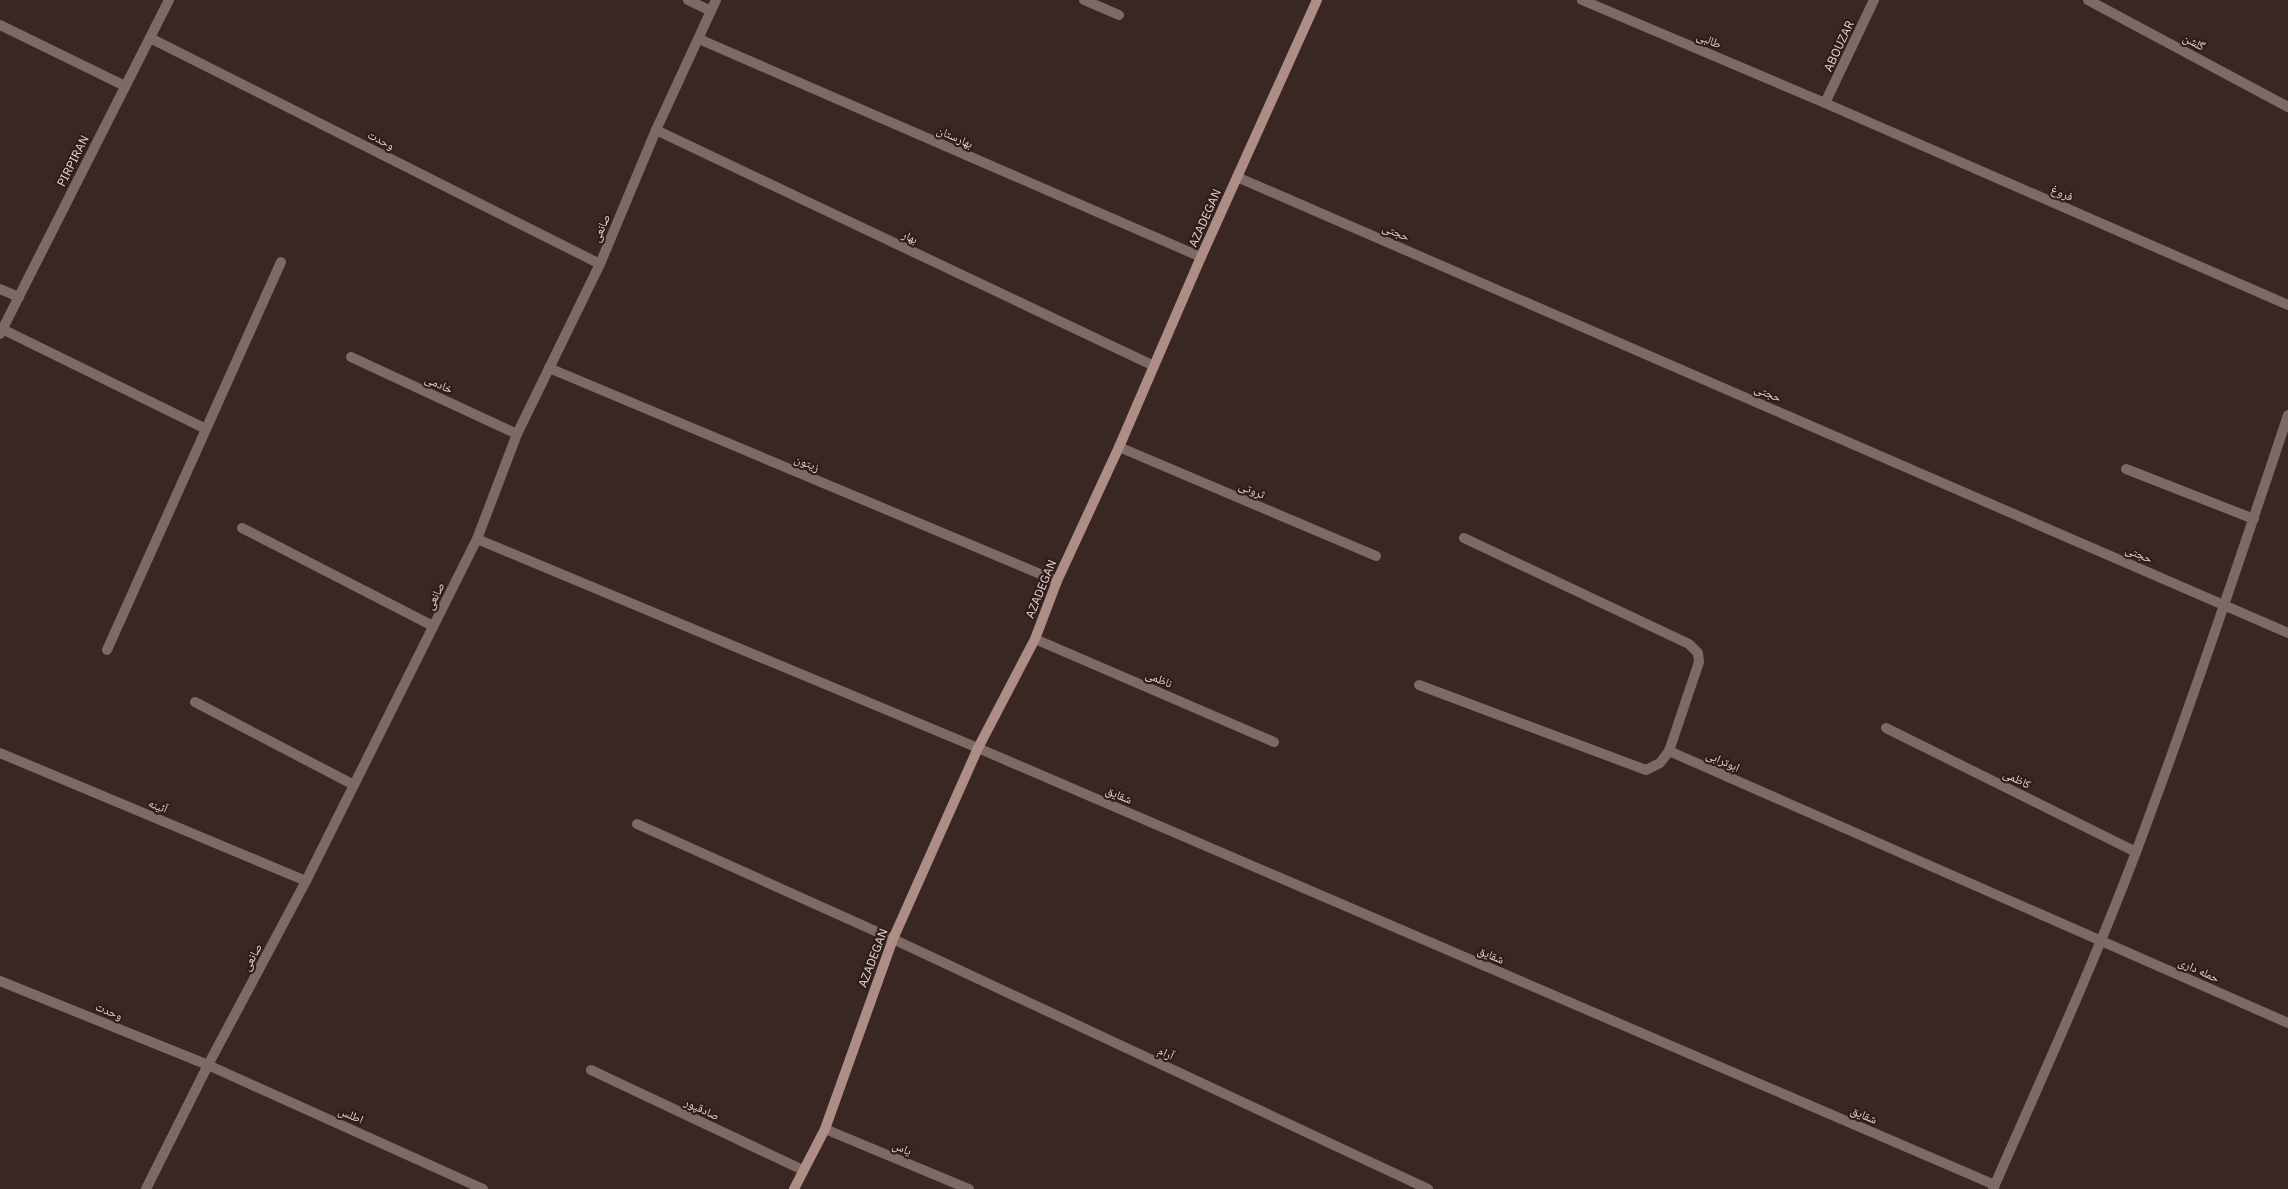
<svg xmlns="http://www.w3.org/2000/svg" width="2288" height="1189" viewBox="0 0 2288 1189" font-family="'IBM Plex Sans','Noto Naskh Arabic',sans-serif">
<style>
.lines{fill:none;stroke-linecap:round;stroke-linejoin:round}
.lane{stroke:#7e6a65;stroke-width:10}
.street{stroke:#7e6a65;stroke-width:10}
.secondary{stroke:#ad8d85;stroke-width:10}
.labels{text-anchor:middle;stroke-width:4.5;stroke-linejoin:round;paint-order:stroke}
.street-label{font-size:12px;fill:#e1d5d2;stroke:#2e1d19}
</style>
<rect width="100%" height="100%" fill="#382722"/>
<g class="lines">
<g class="lane">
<polyline points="1084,0 1119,15"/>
<polyline points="2088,0 2288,107"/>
<polyline points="699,39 1201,257"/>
<polyline points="2,329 206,429"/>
<polyline points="351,357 517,434"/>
<polyline points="549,368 1057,581"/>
<polyline points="1119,447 1376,556"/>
<polyline points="2126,469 2254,519"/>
<polyline points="242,528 433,626"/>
<polyline points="1035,639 1274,742"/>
<polyline points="107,650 281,262"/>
<polyline points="195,702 354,785"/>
<polyline points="1886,728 2136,852"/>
<polyline points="637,824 893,939"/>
<polyline points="591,1070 803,1170"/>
<polyline points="825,1129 969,1189"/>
</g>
<g class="street">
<polyline points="688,0 711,11"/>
<polyline points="1582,0 1825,103 2288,305"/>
<polyline points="0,25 125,86"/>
<polyline points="150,38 600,264"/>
<polyline points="1825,103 1874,0"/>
<polyline points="656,130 1154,366"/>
<polyline points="1237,177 2288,633"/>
<polyline points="0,289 19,297"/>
<polyline points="0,334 169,0"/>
<polyline points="1464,538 1689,644 1698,653 1699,662 1669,751 2288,1023"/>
<polyline points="477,539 978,748 1995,1185"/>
<polyline points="1419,685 1646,770 1660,763 1669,751"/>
<polyline points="0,753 306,881"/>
<polyline points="893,939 1428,1189"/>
<polyline points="0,981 208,1065 483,1189"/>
<polyline points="146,1189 208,1065 306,881 477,539 517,434 600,264 656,130 716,0"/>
<path d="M1993 1189C2042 1077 2093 966 2136 852 2190 708 2239 562 2288 415"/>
</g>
<polyline class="secondary" points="794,1189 825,1129 893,939 978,748 1035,639 1057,581 1119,447 1201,257 1317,0"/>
</g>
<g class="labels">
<g class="street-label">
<text transform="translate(1709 40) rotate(23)" y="4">طالبی</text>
<text transform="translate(2194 42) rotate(28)" y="4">گلشن</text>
<text transform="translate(1839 46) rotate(-65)" y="4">ABOUZAR</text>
<text transform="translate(955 137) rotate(24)" y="4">بهارستان</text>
<text transform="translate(381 140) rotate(27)" y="4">وحدت</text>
<text transform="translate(73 161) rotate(-63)" y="4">PIRPIRAN</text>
<text transform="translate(2062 193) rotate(24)" y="4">فروغ</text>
<text transform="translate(1205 218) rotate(-66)" y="4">AZADEGAN</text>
<text transform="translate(601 228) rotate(-67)" y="4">صانعی</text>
<text transform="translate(1396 232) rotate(23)" y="4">حجتی</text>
<text transform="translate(910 237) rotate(25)" y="4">بهار</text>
<text transform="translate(439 384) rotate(25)" y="4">خادمی</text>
<text transform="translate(1768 393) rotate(23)" y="4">حجتی</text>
<text transform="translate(807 463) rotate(23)" y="4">زیتون</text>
<text transform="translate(1252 490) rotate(23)" y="4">ثروتی</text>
<text transform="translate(2139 554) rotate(23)" y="4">حجتی</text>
<text transform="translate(1041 589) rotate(-68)" y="4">AZADEGAN</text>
<text transform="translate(435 596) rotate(-64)" y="4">صانعی</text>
<text transform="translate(1159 679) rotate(23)" y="4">ناظمی</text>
<text transform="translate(1723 761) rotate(24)" y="4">ابوترابی</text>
<text transform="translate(2017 779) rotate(26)" y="4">کاظمی</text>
<text transform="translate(1119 795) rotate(23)" y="4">شقایق</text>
<text transform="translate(158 806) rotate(23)" y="4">آئینه</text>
<text transform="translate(1491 955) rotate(23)" y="4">شقایق</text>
<text transform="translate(252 957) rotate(-62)" y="4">صانعی</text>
<text transform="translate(873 958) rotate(-69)" y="4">AZADEGAN</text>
<text transform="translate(2199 970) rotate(24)" y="4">حمله داری</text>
<text transform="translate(109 1011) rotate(22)" y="4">وحدت</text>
<text transform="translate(1166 1053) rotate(25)" y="4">آرام</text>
<text transform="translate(702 1109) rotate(25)" y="4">صادقپور</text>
<text transform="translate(351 1115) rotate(24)" y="4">اطلس</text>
<text transform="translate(1864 1115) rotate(23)" y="4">شقایق</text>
<text transform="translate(902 1148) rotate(22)" y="4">یاس</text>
</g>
</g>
</svg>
